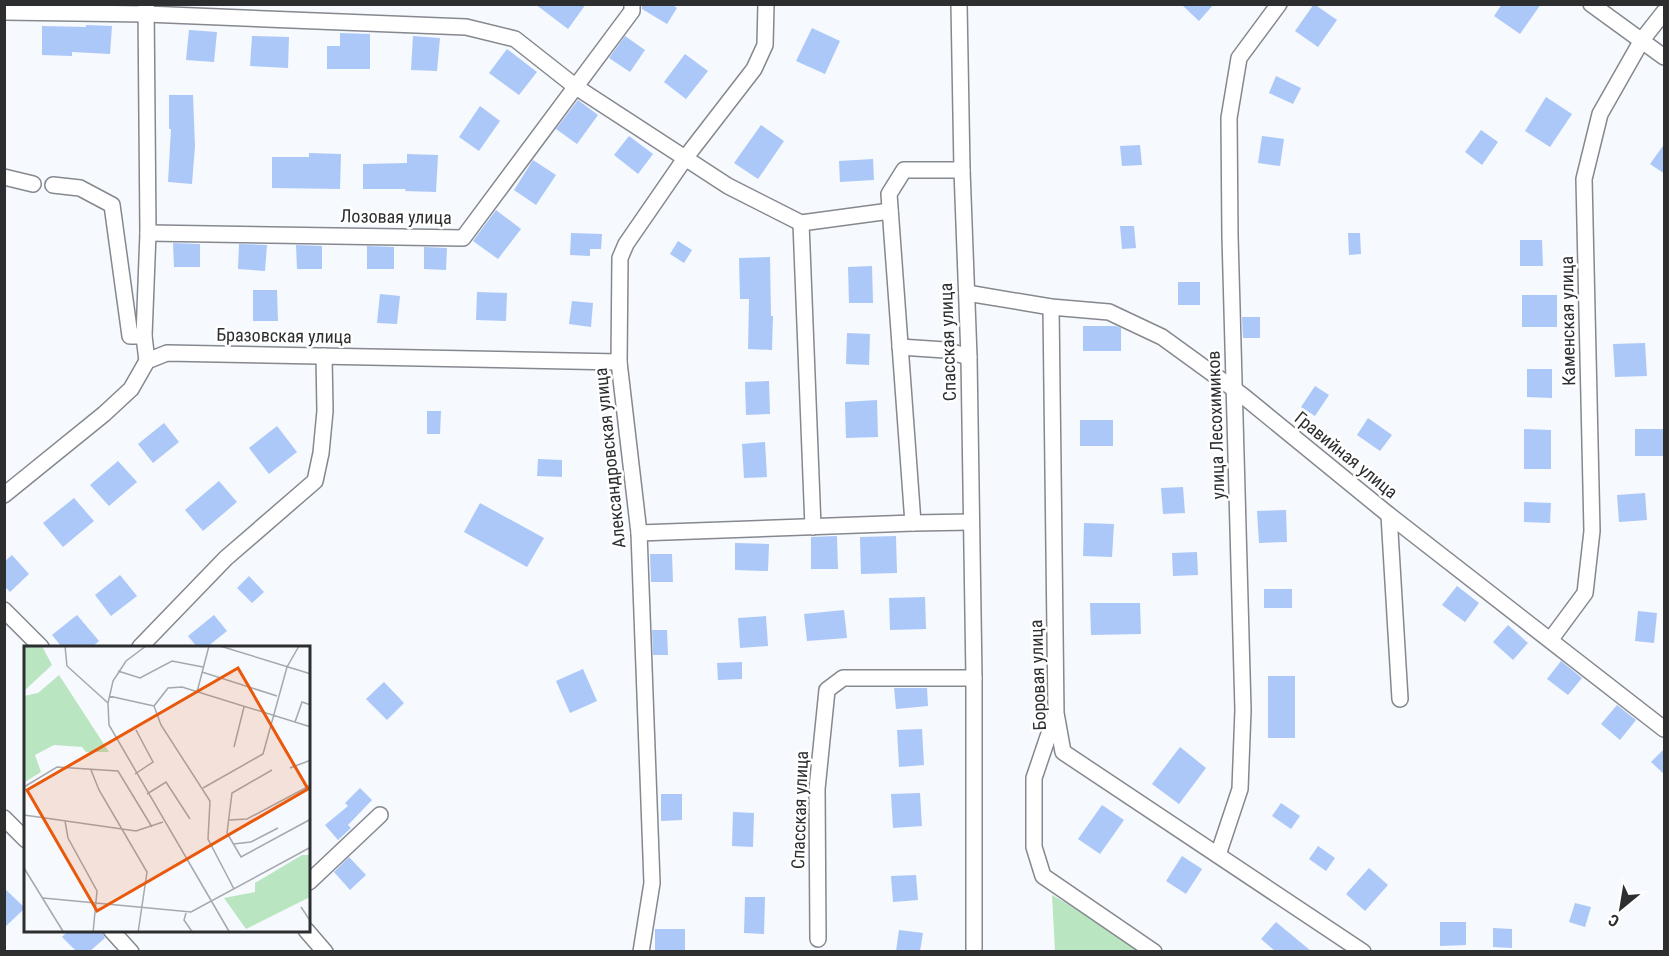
<svg xmlns="http://www.w3.org/2000/svg" width="1669" height="956" viewBox="0 0 1669 956" font-family="'Roboto Condensed',sans-serif">
<style>
.green{fill:#bae5c1}
.building{fill:#acc8f8}
.lines{fill:none;stroke-linecap:round;stroke-linejoin:round}
.minor-casing{stroke:#85888e;stroke-width:18}
.minor{stroke:#fff;stroke-width:15}
.labels{text-anchor:middle;stroke-width:5;stroke-linejoin:round;paint-order:stroke}
.street-label{font-size:18px;fill:#2c2e30;stroke:#fff}
.inset-road{fill:none;stroke:#a5a8ac;stroke-width:1.5}
.view{fill:#e8590c;fill-opacity:0.15;stroke:#e8590c;stroke-width:3}
.inset-edge{fill:none;stroke:#2c2e30;stroke-width:3}
</style>
<rect width="100%" height="100%" fill="#f6f9fe"/>
<polygon class="green" points="1052,895 1150,951 1055,951"/>
<g class="building">
<polygon points="535,4 586,4 568,29"/>
<polygon points="642,4 671,4 677,8 667,24 642,9"/>
<polygon points="1181,4 1214,4 1199,21"/>
<polygon points="1314,4 1337,20 1318,47 1295,31"/>
<polygon points="1502,4 1541,4 1520,34 1494,16"/>
<polygon points="86,25 112,26 110,54 72,52 72,56 42,55 42,26 86,27"/>
<polygon points="812,28 840,41 825,74 796,61"/>
<polygon points="189,30 217,32 214,62 186,60"/>
<polygon points="340,33 370,34 370,69 327,69 327,46 340,46"/>
<polygon points="252,36 289,37 288,68 250,66"/>
<polygon points="413,36 440,38 437,71 411,70"/>
<polygon points="625,36 645,50 630,72 609,58"/>
<polygon points="507,49 537,72 519,95 489,73"/>
<polygon points="685,54 708,71 686,99 664,82"/>
<polygon points="1276,76 1301,88 1293,104 1269,93"/>
<polygon points="169,95 193,95 195,146 192,184 168,182 171,129 169,129"/>
<polygon points="1546,97 1572,114 1550,147 1525,131"/>
<polygon points="578,100 598,115 577,144 556,129"/>
<polygon points="480,106 500,121 479,151 459,137"/>
<polygon points="761,125 784,141 758,179 734,163"/>
<polygon points="1481,130 1498,142 1482,165 1465,152"/>
<polygon points="629,136 653,154 638,174 614,155"/>
<polygon points="1262,136 1284,139 1280,166 1258,163"/>
<polygon points="1665,143 1665,174 1650,164"/>
<polygon points="1140,145 1142,165 1122,166 1120,146"/>
<polygon points="309,153 341,154 340,189 272,188 272,157 309,157"/>
<polygon points="407,154 438,155 436,192 405,191 406,189 363,189 363,164 407,163"/>
<polygon points="873,159 874,180 840,182 839,161"/>
<polygon points="533,160 556,175 536,205 514,190"/>
<polygon points="496,210 521,229 498,259 473,241"/>
<polygon points="1120,226 1134,226 1136,248 1122,249"/>
<polygon points="571,233 602,234 601,249 590,249 590,256 570,255"/>
<polygon points="1348,233 1360,233 1361,254 1349,255"/>
<polygon points="1520,240 1542,240 1543,266 1520,266"/>
<polygon points="678,241 692,250 684,263 670,254"/>
<polygon points="173,243 200,244 200,267 174,267"/>
<polygon points="239,244 267,245 265,271 238,269"/>
<polygon points="296,245 322,246 322,269 297,269"/>
<polygon points="367,246 394,247 394,269 367,269"/>
<polygon points="424,247 447,248 446,270 424,269"/>
<polygon points="770,257 771,316 773,316 772,350 748,349 749,299 740,299 739,258"/>
<polygon points="872,266 873,303 849,303 848,267"/>
<rect x="1178" y="282" width="22" height="23"/>
<polygon points="253,290 277,290 278,321 253,321"/>
<polygon points="477,292 507,293 506,321 476,320"/>
<polygon points="380,294 400,296 397,324 377,323"/>
<rect x="1522" y="295" width="35" height="32"/>
<polygon points="572,301 593,303 591,327 569,324"/>
<polygon points="1242,317 1260,317 1260,338 1243,338"/>
<polygon points="1083,326 1116,326 1121,328 1121,351 1083,351"/>
<polygon points="847,333 870,334 869,365 846,364"/>
<polygon points="1645,343 1647,376 1615,377 1613,344"/>
<polygon points="1527,369 1552,369 1552,398 1527,397"/>
<polygon points="769,381 770,414 746,415 745,382"/>
<polygon points="1315,386 1329,395 1315,416 1301,407"/>
<polygon points="877,400 878,437 846,438 845,402"/>
<polygon points="427,411 441,411 440,434 427,434"/>
<polygon points="1368,418 1392,435 1380,451 1357,435"/>
<rect x="1080" y="420" width="33" height="26"/>
<polygon points="164,423 179,442 153,463 138,444"/>
<polygon points="277,426 297,452 269,474 249,448"/>
<polygon points="1524,429 1551,430 1551,469 1524,469"/>
<rect x="1635" y="429" width="30" height="27"/>
<polygon points="765,442 767,477 744,478 742,444"/>
<polygon points="538,459 562,460 562,477 537,476"/>
<polygon points="118,461 137,482 109,506 90,485"/>
<polygon points="219,481 237,502 203,531 185,510"/>
<polygon points="1183,487 1185,513 1163,514 1161,488"/>
<polygon points="1645,493 1647,520 1619,522 1617,495"/>
<polygon points="74,498 94,521 63,547 43,523"/>
<polygon points="1524,502 1551,503 1550,523 1524,522"/>
<polygon points="480,503 544,538 527,567 464,532"/>
<polygon points="1286,510 1287,542 1259,543 1257,511"/>
<polygon points="1084,523 1114,524 1112,557 1083,556"/>
<polygon points="837,536 838,569 811,569 811,537"/>
<polygon points="896,536 897,573 861,574 860,537"/>
<polygon points="735,543 769,544 768,571 735,570"/>
<polygon points="1197,552 1198,575 1173,576 1172,553"/>
<polygon points="650,554 672,554 673,582 651,582"/>
<polygon points="12,555 29,574 10,592 4,586 4,562"/>
<polygon points="120,575 137,596 111,616 95,595"/>
<polygon points="249,576 264,592 252,603 237,588"/>
<polygon points="1457,586 1479,603 1465,622 1442,605"/>
<rect x="1264" y="589" width="28" height="19"/>
<polygon points="925,597 926,629 890,630 889,598"/>
<polygon points="1090,603 1140,603 1141,634 1091,635"/>
<polygon points="844,610 847,638 807,641 804,614"/>
<polygon points="1638,611 1657,613 1654,643 1635,641"/>
<polygon points="77,615 99,641 92,647 62,647 52,635"/>
<polygon points="214,615 227,631 207,647 197,647 188,636"/>
<polygon points="766,616 768,646 740,648 738,618"/>
<polygon points="1508,625 1528,643 1513,660 1493,642"/>
<polygon points="652,630 667,630 668,655 653,655"/>
<polygon points="1561,661 1582,678 1568,695 1547,679"/>
<polygon points="742,662 742,679 718,680 717,663"/>
<polygon points="583,669 597,701 570,713 556,681"/>
<rect x="1268" y="676" width="27" height="62"/>
<polygon points="384,682 404,703 387,720 366,699"/>
<polygon points="894,688 927,688 928,706 896,709"/>
<polygon points="1617,705 1636,720 1620,740 1601,724"/>
<polygon points="922,729 924,765 899,767 897,730"/>
<polygon points="1180,747 1206,768 1179,804 1152,784"/>
<polygon points="1665,748 1665,775 1651,762"/>
<polygon points="360,788 372,800 348,825 351,828 338,840 325,825 348,806 345,803"/>
<polygon points="920,793 922,826 893,828 891,794"/>
<polygon points="661,794 682,794 682,820 661,821"/>
<polygon points="1281,803 1300,816 1291,829 1272,816"/>
<polygon points="1102,805 1124,820 1100,854 1078,839"/>
<polygon points="733,812 754,813 753,847 732,846"/>
<polygon points="1318,846 1335,858 1326,871 1309,859"/>
<polygon points="1182,856 1202,869 1186,894 1166,881"/>
<polygon points="349,857 366,875 350,890 334,872"/>
<polygon points="1369,868 1388,885 1365,911 1346,894"/>
<polygon points="916,875 918,900 893,902 891,876"/>
<polygon points="4,888 25,908 4,928"/>
<polygon points="745,897 765,897 764,934 744,933"/>
<polygon points="1575,903 1591,907 1585,927 1569,922"/>
<polygon points="1276,922 1311,951 1275,951 1261,939"/>
<polygon points="1440,922 1466,922 1466,945 1440,946"/>
<polygon points="1493,928 1512,929 1512,948 1493,947"/>
<rect x="655" y="929" width="30" height="22"/>
<polygon points="69,930 101,930 105,938 90,951 76,951 62,937"/>
<polygon points="899,930 923,933 920,951 896,951"/>
</g>
<g class="lines">
<g class="minor-casing">
<g id="minor">
<polyline points="146,4 148,233 144,336 147,361"/>
<polyline points="959,4 962,170 969,357 974,678 974,952"/>
<polyline points="1591,4 1664,57"/>
<polyline points="4,12 146,14 466,27 515,39 576,87 728,186 801,223 890,211"/>
<polyline points="4,177 33,184"/>
<polyline points="53,185 80,188 112,205 130,336 144,336"/>
<polyline points="801,223 813,527"/>
<polyline points="148,233 463,238 632,11 632,4"/>
<polyline points="967,293 1051,307 1109,312 1162,337 1242,395 1389,515 1664,729"/>
<polyline points="1051,307 1056,713 1063,752 1363,952"/>
<polyline points="900,347 945,350 969,357"/>
<polyline points="4,495 104,414 131,389 147,361 167,353 619,362"/>
<polyline points="1389,515 1400,699"/>
<polyline points="913,523 889,194 904,170 962,170"/>
<polyline points="639,533 913,523 971,522"/>
<polyline points="4,610 41,647"/>
<polyline points="1551,639 1585,593 1592,531 1584,179 1600,114 1642,40 1664,12"/>
<polyline points="140,647 226,558 315,481 321,453 325,411 324,356"/>
<polyline points="1055,716 1034,778 1034,847 1043,876 1154,952"/>
<polyline points="4,818 26,840"/>
<polyline points="1218,855 1240,789 1243,710 1230,236 1229,118 1239,58 1279,4"/>
<polyline points="309,882 380,815"/>
<polyline points="111,930 131,952"/>
<polyline points="306,930 325,952"/>
<polyline points="818,939 817,789 827,690 843,678 974,678"/>
<polyline points="641,952 652,883 639,533 619,362 620,258 626,244 686,157 754,69 765,45 766,4"/>
</g>
</g>
<use href="#minor" class="minor"/>
</g>
<g class="labels">
<g class="street-label">
<text transform="translate(396 217) rotate(1)" y="6">Лозовая улица</text>
<text transform="translate(1568 321) rotate(-91)" y="6">Каменская улица</text>
<text transform="translate(284 336) rotate(1)" y="6">Бразовская улица</text>
<text transform="translate(948 342) rotate(-92)" y="6">Спасская улица</text>
<text transform="translate(1216 425) rotate(-92)" y="6">улица Лесохимиков</text>
<text transform="translate(1346 455) rotate(39)" y="6">Гравийная улица</text>
<text transform="translate(610 458) rotate(-96)" y="6">Александровская улица</text>
<text transform="translate(1038 675) rotate(-92)" y="6">Боровая улица</text>
<text transform="translate(800 810) rotate(-88)" y="6">Спасская улица</text>
</g>
</g>
<g transform="translate(24 646)">
<rect width="286" height="286" fill="#f6f9fe"/>
<path d="M0 0H18L28 19 0 45ZM35 29 85 106H62L58 101 30 99 11 109 17 126 1 136 0 50 14 47ZM278 209H286V251L222 283 200 252 231 246V237Z" fill="#bae5c1"/>
<path class="inset-road" d="M41 0 43 20 84 57M122 0 102 15 89 35 84 57 85 79 206 287M196 0 287 28M94 25 116 32 148 15 179 21M178 26 253 50M173 46 185 0M85 50 130 60M271 76 278 56 287 59M210 101 220 61M266 122 287 114M67 124 75 144 123 226 114 287M248 124 208 147 203 187 217 211 287 173M111 128 129 116 112 84M0 141 33 121 94 125 128 181M179 142 239 108 263 21 275 0M123 148 142 136 166 173M0 169 112 185 139 176M205 174 223 173 287 139M41 175 44 192 73 245 69 287M209 198 227 196 254 182M0 222 40 287M210 243 184 193 186 155 137 79 130 60 144 42 158 41 287 81M19 252 167 266 287 201M277 261 287 276M162 267 160 274 169 287"/>
<path class="view" d="M214 22 284 143 73 265 3 144Z"/>
<rect width="286" height="286" class="inset-edge"/>
</g>
<rect width="1669" height="956" fill="none" stroke="#2c2e30" stroke-width="12"/>
<g transform="translate(1621 908) rotate(210)" stroke="#ffffff" stroke-width="4.5" paint-order="stroke">
<path d="M0-4.5L10 22L0 15L-10 22Z" fill="#2c2e30"/>
<text y="-9" font-size="16" font-weight="bold" text-anchor="middle" fill="#2c2e30">С</text>
</g>
</svg>
